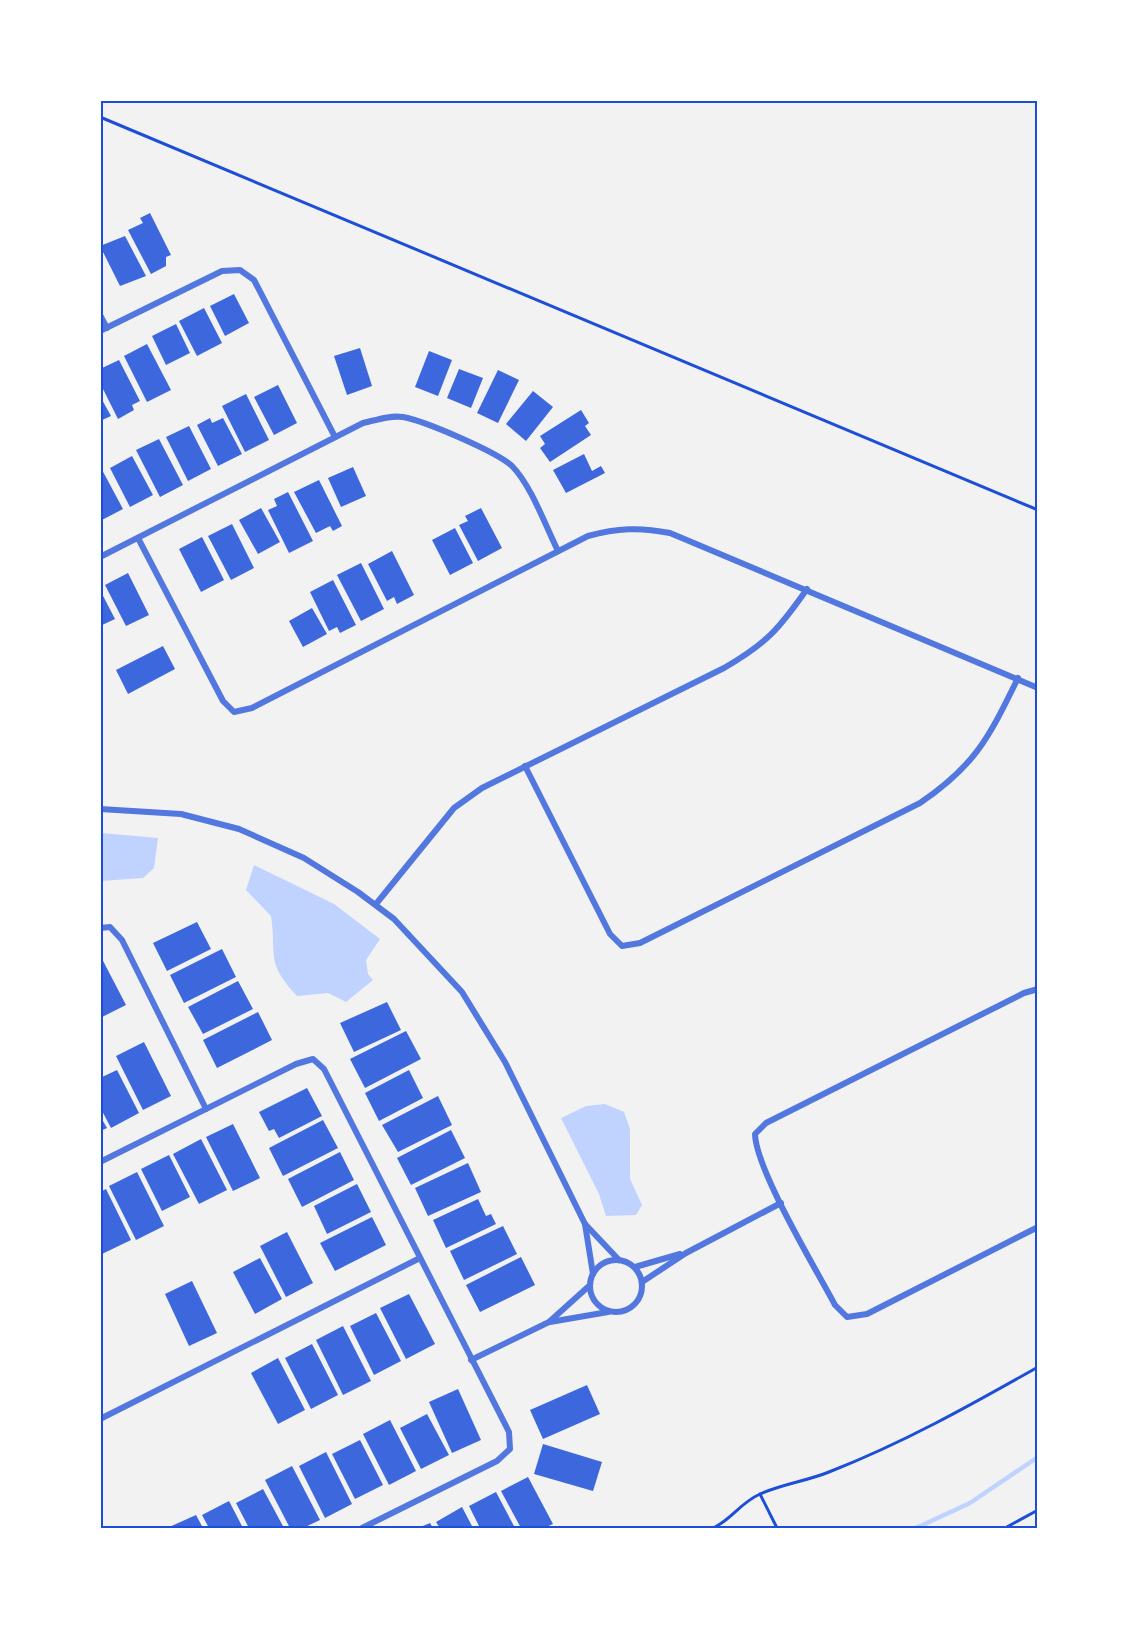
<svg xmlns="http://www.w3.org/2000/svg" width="1138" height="1629" viewBox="0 0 1138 1629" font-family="Karla,sans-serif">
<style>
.water{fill:#bfd3fe}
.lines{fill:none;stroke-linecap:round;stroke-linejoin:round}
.stream{stroke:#bfd3fe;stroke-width:4.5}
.building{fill:#3d67dc}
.path{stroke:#1d4ed8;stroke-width:3}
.minor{stroke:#5277de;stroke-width:6}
.neatline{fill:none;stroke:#1d4ed8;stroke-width:2}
</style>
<rect width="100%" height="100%" fill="#f2f2f2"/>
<g class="water">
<polygon points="101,833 158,838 154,868 143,878 101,881"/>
<path d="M254 865 334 904 380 939 366 960 368 974 373 980 346 1002 328 993 297 996C265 961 277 957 271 916L246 890Z"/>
<polygon points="605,1104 624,1112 630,1129 630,1179 642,1205 636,1215 606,1216 599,1194 561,1118 586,1106"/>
</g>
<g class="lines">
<polyline class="stream" points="916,1528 970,1503 1038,1457"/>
</g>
<g class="building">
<polygon points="150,213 171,255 166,257 166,266 151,274 128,230 143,223 140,218"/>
<polygon points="125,236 146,276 120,286 100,246"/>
<polygon points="234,294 249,323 225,336 210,306"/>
<polygon points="204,308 222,343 197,356 179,321"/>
<polygon points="176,324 190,353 166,365 152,336"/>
<polygon points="147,344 171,390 147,402 124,356"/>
<polygon points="360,348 372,386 347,395 334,356"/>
<polygon points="429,351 452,360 438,396 415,387"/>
<polygon points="119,360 140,401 132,405 134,410 118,419 100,383 100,369"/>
<polygon points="459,369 483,378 471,408 447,398"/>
<polygon points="498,370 519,380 498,423 477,413"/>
<polygon points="278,385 297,423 274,435 254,397"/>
<polygon points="533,391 553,407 526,441 506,424"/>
<polygon points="246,394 269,440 245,452 222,406"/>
<polygon points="100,396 111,416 100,421"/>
<polygon points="581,410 589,423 585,426 591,435 550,462 540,448 545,444 540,436"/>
<polygon points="210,418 212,423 223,418 242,454 218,466 197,425"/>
<polygon points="189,426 211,469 188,481 166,437"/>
<polygon points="159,439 183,485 160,497 136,450"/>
<polygon points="584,454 592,471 601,466 605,473 566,493 553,470"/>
<polygon points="132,456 153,495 130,507 110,468"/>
<polygon points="100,466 123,509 100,521"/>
<polygon points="353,467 366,496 341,507 328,478"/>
<polygon points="319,480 342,526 333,531 330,526 316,533 294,492"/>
<polygon points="288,492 313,541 289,553 268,510 277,506 274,499"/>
<polygon points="261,508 280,542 258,554 239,520"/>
<polygon points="481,508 502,548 478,561 459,525 468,521 465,516"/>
<polygon points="232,524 254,568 231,580 208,536"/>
<polygon points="455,528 473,563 450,575 432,540"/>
<polygon points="202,537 224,580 201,592 179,549"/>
<polygon points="392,551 414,595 397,604 394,597 387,601 368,564"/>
<polygon points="361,563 384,609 361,621 337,575"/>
<polygon points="128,573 149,615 126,626 105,585"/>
<polygon points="333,580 356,625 340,633 337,627 329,631 310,592"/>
<polygon points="100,590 115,619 100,626"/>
<polygon points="312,608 327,634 303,647 289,621"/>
<polygon points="163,646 175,669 128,694 116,670"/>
<polygon points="197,922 211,949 167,971 153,943"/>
<polygon points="222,949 236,977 184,1003 170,975"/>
<polygon points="100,955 126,1005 100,1018"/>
<polygon points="238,981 253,1009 203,1034 188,1007"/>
<polygon points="387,1002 401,1030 354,1052 340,1023"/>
<polygon points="258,1012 272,1040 217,1068 203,1040"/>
<polygon points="406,1031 421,1059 365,1088 350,1059"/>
<polygon points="144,1042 171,1096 143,1110 116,1056"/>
<polygon points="117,1070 139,1113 111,1128 100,1107 100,1078"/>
<polygon points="409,1070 423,1098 379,1121 365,1093"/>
<polygon points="307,1088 322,1116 279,1138 274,1129 269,1131 259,1112"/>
<polygon points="438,1096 452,1125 398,1152 382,1125"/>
<polygon points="100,1116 107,1128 100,1131"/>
<polygon points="323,1120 338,1148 283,1176 269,1148"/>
<polygon points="233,1124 260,1178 233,1191 206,1137"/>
<polygon points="451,1130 465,1158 411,1185 397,1158"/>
<polygon points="201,1139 227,1190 199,1204 173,1154"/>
<polygon points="340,1152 354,1180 302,1207 288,1179"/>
<polygon points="169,1155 190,1197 162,1211 141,1169"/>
<polygon points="468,1163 481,1192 428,1216 415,1188"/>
<polygon points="137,1172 164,1226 136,1240 109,1186"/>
<polygon points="357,1184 371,1212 327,1234 314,1206"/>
<polygon points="106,1189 131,1240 102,1254 100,1192"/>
<polygon points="478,1199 486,1216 491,1214 496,1224 446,1248 433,1220"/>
<polygon points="372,1217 386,1245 335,1271 320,1243"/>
<polygon points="503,1226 517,1254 464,1280 450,1251"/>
<polygon points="287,1232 313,1283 286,1297 260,1246"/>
<polygon points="521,1257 535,1285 480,1312 466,1285"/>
<polygon points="260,1258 282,1299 255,1314 233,1272"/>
<polygon points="192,1281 217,1333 189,1346 165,1294"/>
<polygon points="409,1294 435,1344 406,1359 380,1308"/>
<polygon points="376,1313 401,1361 374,1375 350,1326"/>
<polygon points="343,1326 371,1381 343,1395 316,1340"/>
<polygon points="312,1344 338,1395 311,1409 285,1358"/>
<polygon points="278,1358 305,1410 278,1424 251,1373"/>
<polygon points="587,1385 600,1414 543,1439 530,1410"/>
<polygon points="458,1389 481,1440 452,1453 429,1402"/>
<polygon points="427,1414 449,1455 421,1469 400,1428"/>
<polygon points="390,1420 416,1471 389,1485 363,1434"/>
<polygon points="360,1440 383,1485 355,1499 332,1454"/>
<polygon points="543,1444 602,1462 593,1491 534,1474"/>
<polygon points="326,1452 352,1504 325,1518 299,1466"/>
<polygon points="292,1466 320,1520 303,1528 290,1528 265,1480"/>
<polygon points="528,1477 553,1524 544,1528 521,1528 501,1491"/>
<polygon points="263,1489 284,1528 249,1528 236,1503"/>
<polygon points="496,1492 515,1528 480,1528 469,1506"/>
<polygon points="229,1501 243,1528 209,1528 202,1515"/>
<polygon points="462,1507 473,1528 440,1528 436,1522"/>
<polygon points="196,1515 203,1528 167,1528"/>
<polygon points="430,1523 433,1528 418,1528"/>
</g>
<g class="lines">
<g class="path">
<polyline points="100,117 1038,510"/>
<polyline points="760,1494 777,1528"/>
<path d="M713 1528C731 1520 740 1503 760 1494 782 1484 807 1481 829 1472 903 1443 969 1406 1038 1367"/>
<polyline points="1005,1528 1038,1510"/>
</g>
<g class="minor">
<polyline points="100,315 107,328"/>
<polyline points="100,331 222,271 240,270 254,280 335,437"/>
<path d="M138 538 223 701 234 712 252 708 588 536C617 528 640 527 670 533L1038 688"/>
<path d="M100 557 363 423C376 420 390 415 403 417 425 421 497 452 512 466 531 485 546 527 558 551"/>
<path d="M525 766 610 934 622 946 640 943 920 803C976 765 989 737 1018 678"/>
<polyline points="100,809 181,814 239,829 304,858 358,892 394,919 462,992 505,1062 585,1224 593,1274"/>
<path d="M376 904 454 808 482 788 724 668C767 643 779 629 807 589"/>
<polyline points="100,928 110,927 122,940 206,1109"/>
<path d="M1038 989 1024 993 766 1123 755 1134C756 1170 816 1269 835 1305L847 1317 867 1314 1038 1227"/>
<polyline points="100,1162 296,1064 313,1059 324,1069 509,1432 510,1449 497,1461 362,1528"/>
<polyline points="585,1224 619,1260"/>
<circle cx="616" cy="1286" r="26"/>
<polyline points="635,1267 680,1254"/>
<polyline points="642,1282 686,1253 781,1203"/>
<polyline points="550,1322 608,1312"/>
<polyline points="471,1360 549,1322 589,1286"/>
<polyline points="100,1419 420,1258"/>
</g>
</g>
<rect width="1138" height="1629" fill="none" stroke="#ffffff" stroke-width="204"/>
<rect x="102" y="102" width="934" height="1425" class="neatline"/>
</svg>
